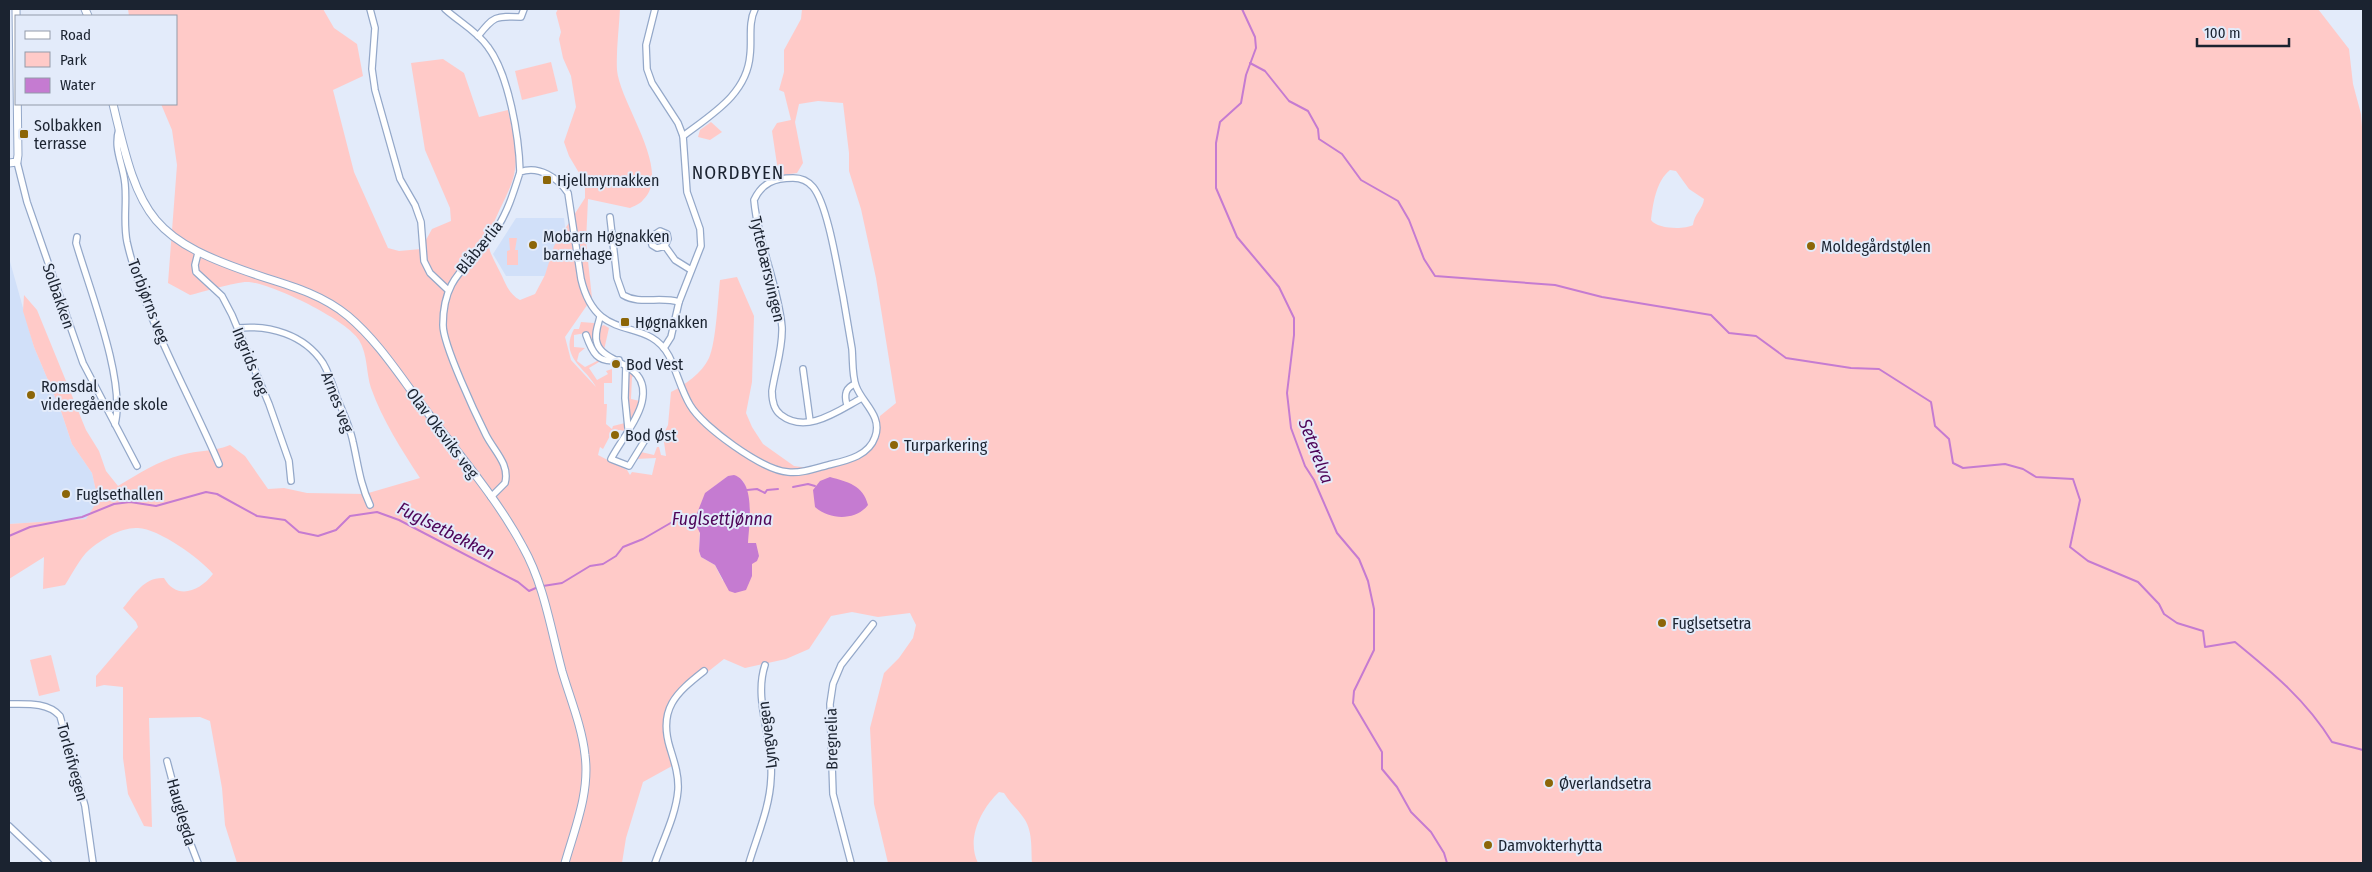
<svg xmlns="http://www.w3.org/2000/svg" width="2372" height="872" viewBox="0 0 2372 872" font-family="'Fira Sans Condensed',sans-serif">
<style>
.built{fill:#d1e0f9}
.green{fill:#ffcac8;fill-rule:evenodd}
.water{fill:#c57bd1}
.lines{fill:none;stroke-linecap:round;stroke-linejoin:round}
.stream{stroke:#c57bd1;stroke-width:2}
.minor-casing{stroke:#94a8c9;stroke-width:8}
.tertiary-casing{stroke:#94a8c9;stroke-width:9}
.minor{stroke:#fff;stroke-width:5.5}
.tertiary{stroke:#fff;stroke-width:7}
.poi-dot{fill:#8c6608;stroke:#e3ebfa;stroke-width:2}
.labels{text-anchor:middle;stroke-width:4;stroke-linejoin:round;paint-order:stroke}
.poi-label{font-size:16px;fill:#1b2330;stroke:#e3ebfa;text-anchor:start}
.street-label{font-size:16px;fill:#1b2330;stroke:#e3ebfa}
.water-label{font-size:18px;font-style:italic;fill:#4e0558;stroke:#e3ebfa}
.quarter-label{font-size:19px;letter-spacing:1px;fill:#1b2330;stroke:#e3ebfa}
</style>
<rect width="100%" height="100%" fill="#e3ebfa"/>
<g class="built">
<polygon points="516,218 564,218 571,276 506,276 493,254"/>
<polygon points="9,258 34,347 61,411 72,444 92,473 98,500 87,519 9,524"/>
</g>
<g class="green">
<path d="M128 9H323L334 28 357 44 363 76 333 90 354 172 388 248 399 251 421 249 432 229 451 221 450 208 425 150 411 63 443 59 464 73 479 117 508 110C513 131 519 153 514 175 509 198 484 230 490 251 493 259 498 268 502 276 506 285 510 295 520 300L535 294 545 275 554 246 585 198V183L569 156 564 142 576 107 571 76 563 58 559 39 561 32 556 13 558 9H620C619 29 616 50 617 70 620 104 673 171 643 200 640 204 634 206 630 208L588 199 586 242 592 298 565 337 571 360 596 387C585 367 559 357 574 329H579L581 322 594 323C594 341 594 348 609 359L596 353 586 333 574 335V347L585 348 579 353 577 361 585 367 599 360 604 362H599L589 368 597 380 608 374 606 371 612 369V383H604V404H607L606 424 612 429 613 426 625 423 626 431 619 430 615 434H611L603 449 600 447 598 455 627 470 630 475 632 472 652 475 656 458 636 459 641 452 654 455 657 447H659L661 455 666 456 663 435 668 425 671 392C685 385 702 373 709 358 716 343 718 298 720 280L737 277 754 316 752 382 746 413 752 427 763 444 794 466 808 468 842 462 865 447 877 431 880 416 896 403 876 278 861 209 849 171V153L843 103 818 101 799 104 795 122 803 163 797 173 782 175 778 171 772 131 777 123 791 120 784 92 779 90 784 72V50L801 19 802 9H2318L2349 49 2353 84 2361 114 2363 140V863H1032C1031 848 1033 830 1023 817 1017 808 1010 803 1004 793L999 792C981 809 966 839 978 863H888L874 804 870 728 884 673 899 658 913 638 916 625 910 613 878 617 852 612 831 616 809 649 786 659 745 668 724 659 671 701 666 744 672 766 643 782 626 838 622 863H237L225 825 222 788 210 721 200 717 149 718 152 827 144 826 128 794 123 758V687L104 685 96 687V676L138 627 136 622 123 608C135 594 144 577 164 578 177 601 200 591 213 574 200 558 159 529 138 528 121 527 102 539 89 550 80 558 72 574 65 585L43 589 44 557 9 579V524L86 519 98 500 92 473 72 444 61 411 34 347 23 311 24 295 37 310 86 430 99 451 106 471 118 486C138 474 158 461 181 455 198 450 214 452 230 445L245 456 268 489 284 488 307 493 365 494 420 478C401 449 383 421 371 388 366 373 368 355 359 340 347 320 273 284 249 282 237 281 203 292 190 295L168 283 177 165 172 130 161 104H176V16H129ZM1670 170 1676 171 1689 189 1704 199C1703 209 1694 214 1693 225 1684 230 1657 229 1651 220 1653 204 1656 181 1670 170ZM728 476 743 481 747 490 723 581 715 565 701 557 699 551 701 504C705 490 718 485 728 476Z"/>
<polygon points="551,62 558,91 522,100 515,71"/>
<polygon points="711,122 722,132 710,140 698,137 700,130"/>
<polygon points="509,238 517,238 515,250 518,250 518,265 507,265 507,251 510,250"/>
<polygon points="604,325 609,328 604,350 598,339 601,326"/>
<polygon points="630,371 635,375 632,377 631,399 640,401 630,421 627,399 628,372"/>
<polygon points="51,655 60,691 39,696 30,660"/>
</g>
<g class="water">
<path d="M734 475C756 482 749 524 748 543H756L759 556 757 561 752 564V576L746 590 735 593 729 591 715 565 701 557 699 551 700 533 694 521 705 493 728 476Z"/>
<path d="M830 477C848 482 863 485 868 505 856 521 829 520 815 507L813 490 820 481Z"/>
</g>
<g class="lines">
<g class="stream">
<polyline points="1242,9 1255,37 1256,48 1246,75 1241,103 1220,122 1216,143 1216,188 1237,237 1279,287 1294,318 1294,335 1287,393 1291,428 1305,466 1314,480 1337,533 1359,559 1368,581 1374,609 1374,650 1354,691 1353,703 1382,752 1382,769 1397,787 1411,812 1431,832 1444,853 1447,863"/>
<path d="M1250 63 1265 71 1289 101 1308 111 1318 129 1319 139 1342 154 1361 180 1398 201 1409 220 1424 259 1435 276 1555 285 1602 297 1711 315 1729 333 1756 336 1786 358 1851 368 1879 369 1931 402 1935 426 1949 439 1953 463 1963 468 2005 464 2023 469 2036 477 2073 479 2080 500 2070 547 2088 561 2138 582 2159 604 2164 614 2177 623 2203 631 2205 647 2235 642C2273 673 2306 700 2332 742L2363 750"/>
<polyline points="793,487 808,484 815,486"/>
<polyline points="747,490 757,489 765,493 767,490 778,489"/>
<polyline points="9,536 30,527 82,517 114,504 130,502 156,506 206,492 217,494 257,516 285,520 299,532 318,536 336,530 350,516 377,512 399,520 518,582 529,591 538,587"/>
<polyline points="543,586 562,583 590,566 603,564 616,556 623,547 643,539 674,521 682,519 694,521"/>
</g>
<g class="minor-casing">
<g id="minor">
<polyline points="370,9 375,28 372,69 375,90 400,179 415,205 421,222 424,261 430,273 448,290"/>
<path d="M445 9C459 22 477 31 488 47 509 75 519 137 520 172"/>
<polyline points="655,9 646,45 647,69 652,83 678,123 683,136 687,192 700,229 701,246 679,302 671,337 664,348"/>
<path d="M478 36C494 16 495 16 521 17L524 9"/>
<path d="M119 129C113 149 123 163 125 184 127 204 123 222 127 242 144 317 189 393 219 464"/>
<path d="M683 136C712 114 747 94 750 55 752 40 748 23 755 9"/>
<polyline points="17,162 27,202 83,363 137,466"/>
<path d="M610 217 617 278 623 295C640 305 660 296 679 302"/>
<path d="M77 237 76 243C89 288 126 381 115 424"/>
<polyline points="665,246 657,248 652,245 651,237 660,231 667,234 668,239 665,246 675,260 691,270"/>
<polyline points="198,253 195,265 196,272 222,296 232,315 269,404 289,461 291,481"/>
<path d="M600 317C598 325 594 335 597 343 603 365 651 361 642 402 638 420 620 442 611 459L629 466 645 440"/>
<path d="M238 328C269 325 304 334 323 363 329 373 333 386 337 398 343 412 350 427 353 442 358 464 360 484 370 505"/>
<path d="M586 335C592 352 597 364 619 360"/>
<polyline points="626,365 625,398 628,428"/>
<polyline points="803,369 810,421"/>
<path d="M847 405C844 395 845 388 855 384"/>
<path d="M491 497 505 483C510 464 494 451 486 435 476 415 443 345 443 325 443 272 472 267 497 228 508 211 514 191 520 172 539 165 558 178 568 193L581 279C597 347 647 314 669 356 677 372 681 390 690 405 703 427 762 470 788 472 802 474 819 467 832 464 849 460 869 455 875 437 883 416 862 403 856 386 852 375 853 361 852 349 849 331 846 314 843 296 838 272 828 205 813 187 808 181 801 178 793 178 774 178 762 183 754 200 758 244 778 284 782 327 783 349 775 370 772 391 772 400 774 410 781 415 807 435 839 410 862 398"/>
<path d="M9 704C26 704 48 702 60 716L85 806 93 863"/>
<polyline points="167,761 185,829 198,863"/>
<polyline points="9,826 48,863"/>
<path d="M655 863C663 840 676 815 678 790 679 775 674 761 670 748 658 709 676 693 704 671"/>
<path d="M749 863C757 836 770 807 771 778 774 740 753 701 765 665"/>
<polyline points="851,863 833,794 830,704 833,684 841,665 873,624"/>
</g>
</g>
<g class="tertiary-casing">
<g id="tertiary">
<polyline points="85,9 88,16"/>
<path d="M113 104C140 220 150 240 266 278 295 287 324 296 348 316 379 342 401 378 425 409 458 454 497 498 523 547 544 584 551 630 562 671 570 698 582 727 585 755 590 792 575 828 565 863"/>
<polyline points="9,163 17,162 18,155 16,9"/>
</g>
</g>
<use href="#minor" class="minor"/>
<use href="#tertiary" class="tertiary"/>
</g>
<g class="poi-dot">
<rect x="19" y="129" width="10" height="10" rx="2.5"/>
<rect x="542" y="175" width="10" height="10" rx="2.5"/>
<circle cx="533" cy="245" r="5"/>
<circle cx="1811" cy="246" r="5"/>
<rect x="620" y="317" width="10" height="10" rx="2.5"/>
<circle cx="616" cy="364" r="5"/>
<circle cx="31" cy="395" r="5"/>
<circle cx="615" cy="435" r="5"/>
<circle cx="894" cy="445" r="5"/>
<circle cx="66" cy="494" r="5"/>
<circle cx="1662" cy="623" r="5"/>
<circle cx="1549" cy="783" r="5"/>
<circle cx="1488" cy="845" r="5"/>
</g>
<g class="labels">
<g class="poi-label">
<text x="34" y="131">Solbakken<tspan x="34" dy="18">terrasse</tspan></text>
<text x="557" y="186">Hjellmyrnakken</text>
<text x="543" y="242">Mobarn Høgnakken<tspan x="543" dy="18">barnehage</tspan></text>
<text x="1821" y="252">Moldegårdstølen</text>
<text x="635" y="328">Høgnakken</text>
<text x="626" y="370">Bod Vest</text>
<text x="41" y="392">Romsdal<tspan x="41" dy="18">videregående skole</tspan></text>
<text x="625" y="441">Bod Øst</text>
<text x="904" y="451">Turparkering</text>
<text x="76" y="500">Fuglsethallen</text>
<text x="1672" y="629">Fuglsetsetra</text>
<text x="1559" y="789">Øverlandsetra</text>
<text x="1498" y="851">Damvokterhytta</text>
</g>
<g class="street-label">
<text transform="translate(479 247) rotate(-51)" y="6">Blåbærlia</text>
<text transform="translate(768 269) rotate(77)" y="6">Tyttebærsvingen</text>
<text transform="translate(59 296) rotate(71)" y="6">Solbakken</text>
<text transform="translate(149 301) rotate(69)" y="6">Torbjørns veg</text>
<text transform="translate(251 361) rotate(68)" y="6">Ingrids veg</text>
<text transform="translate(338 402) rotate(69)" y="6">Arnes veg</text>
<text transform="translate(443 433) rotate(53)" y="6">Olav Oksviks veg</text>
<text transform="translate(767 735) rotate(-97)" y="6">Lyngvegen</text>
<text transform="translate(831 739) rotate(-91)" y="6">Bregnelia</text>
<text transform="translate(73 762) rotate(75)" y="6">Torleifvegen</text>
<text transform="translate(182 812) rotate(74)" y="6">Hauglegda</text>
</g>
<g class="water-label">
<text transform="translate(1316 451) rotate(69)" y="6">Seterelva</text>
<text x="722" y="525">Fuglsettjønna</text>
<text transform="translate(446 531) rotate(27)" y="6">Fuglsetbekken</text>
</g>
<g class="quarter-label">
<text x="738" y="179">NORDBYEN</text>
</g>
</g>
<rect width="2372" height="872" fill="none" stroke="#1b2330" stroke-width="20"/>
<rect x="15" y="15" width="162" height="90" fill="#e3ebfa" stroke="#939ba9"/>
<rect x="25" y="31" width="25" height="8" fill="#ffffff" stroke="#939ba9"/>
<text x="60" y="40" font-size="15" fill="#1b2330">Road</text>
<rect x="25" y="52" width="25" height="15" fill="#ffcac8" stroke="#939ba9"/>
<text x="60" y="65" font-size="15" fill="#1b2330">Park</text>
<rect x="25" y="78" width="25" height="15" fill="#c57bd1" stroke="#939ba9"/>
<text x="60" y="90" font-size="15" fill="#1b2330">Water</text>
<path d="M2197 38v8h92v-8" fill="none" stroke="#1b2330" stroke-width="2.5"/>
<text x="2204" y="38" font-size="15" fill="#1b2330" stroke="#e3ebfa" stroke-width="4" paint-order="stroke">100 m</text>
</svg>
